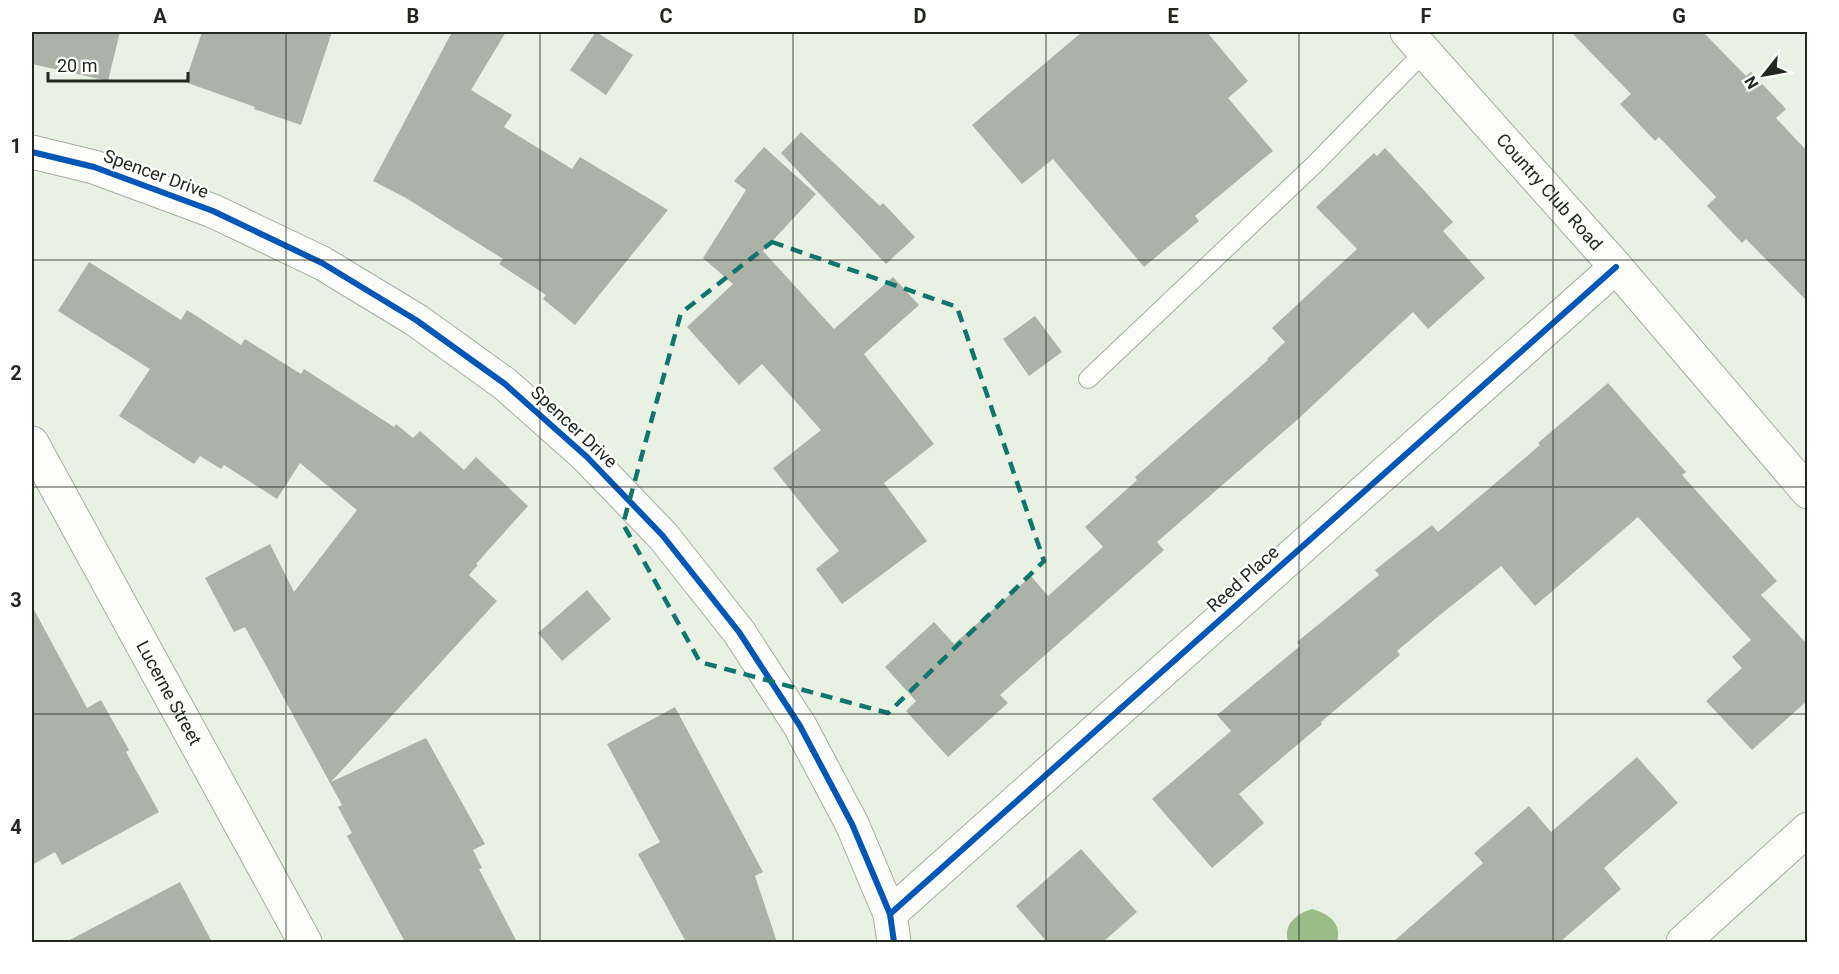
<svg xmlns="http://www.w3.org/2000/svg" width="1839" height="974" viewBox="0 0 1839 974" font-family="Roboto,sans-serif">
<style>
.water{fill:#9abd87}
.building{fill:#acb2a8}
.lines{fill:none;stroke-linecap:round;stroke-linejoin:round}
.service-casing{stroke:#a5aca2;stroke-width:20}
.minor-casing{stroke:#a5aca2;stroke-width:35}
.tertiary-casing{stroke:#a5aca2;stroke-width:35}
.service{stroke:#fcfdfb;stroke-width:18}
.minor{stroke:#fcfdfb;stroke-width:33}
.tertiary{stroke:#fcfdfb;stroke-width:33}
.cycleway-casing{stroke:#fff;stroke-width:10}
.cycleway{stroke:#0057b8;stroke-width:6}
.marked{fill:none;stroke:#0f766e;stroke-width:4.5;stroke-dasharray:12 8;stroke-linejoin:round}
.grid{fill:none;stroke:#22281f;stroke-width:1.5;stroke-opacity:0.55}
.labels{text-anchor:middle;stroke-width:5;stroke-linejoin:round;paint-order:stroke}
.street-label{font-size:18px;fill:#22281f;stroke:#fff}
.neatline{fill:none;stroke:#22281f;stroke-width:2}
.grid-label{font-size:20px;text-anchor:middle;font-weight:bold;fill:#22281f}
</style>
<rect width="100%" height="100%" fill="#e9f1e5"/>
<path class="water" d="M1312 909C1329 914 1342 923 1337 942H1288C1283 924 1296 914 1312 909Z"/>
<g class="building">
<polygon points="32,32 120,32 108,81 32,64"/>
<polygon points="202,32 332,32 301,125 254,109 255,107 185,82"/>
<polygon points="452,32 506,32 471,90 512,115 504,127 572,169 580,157 668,210 575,325 543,299 546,295 499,264 503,259 406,198 373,181"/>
<polygon points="596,32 633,55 606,95 570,70"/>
<polygon points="1082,32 1207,32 1248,81 1228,98 1273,151 1195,216 1199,221 1144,267 1053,159 1022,184 972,125"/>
<polygon points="1571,32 1703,32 1746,76 1751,72 1786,109 1776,118 1808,152 1808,302 1746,239 1742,243 1707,206 1716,197 1659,137 1655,141 1620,104 1631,94"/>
<polygon points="801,132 880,206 883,203 915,237 886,264 781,153"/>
<polygon points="764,147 816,194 763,251 834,329 893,277 919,305 864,354 934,444 884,483 927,541 842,604 816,569 839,551 773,468 821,430 762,364 739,385 687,327 733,284 703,258 746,190 734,181"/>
<polygon points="1385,148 1453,222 1443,231 1485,278 1428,329 1413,312 1297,420 1157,542 1164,550 1000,695 1008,703 948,757 906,711 916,701 885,667 934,622 954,644 1031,576 1048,596 1103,547 1085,527 1137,480 1135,477 1268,360 1267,359 1285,342 1272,328 1357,249 1316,207 1374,153 1377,156"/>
<polygon points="89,262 181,320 187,310 241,345 245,339 301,374 304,369 394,427 396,424 413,438 420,431 464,470 476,457 528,506 476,564 478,565 469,575 497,601 331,782 426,738 485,844 473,850 482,868 479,869 517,942 405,942 347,836 352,833 338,807 342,805 245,627 234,632 205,578 270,544 294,592 357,510 300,463 277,499 224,465 221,469 200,456 194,464 119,416 150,369 58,311"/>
<polygon points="1035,316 1062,352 1029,376 1003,339"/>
<polygon points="1608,383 1686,472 1682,475 1777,581 1761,595 1808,645 1808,700 1752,750 1706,701 1742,668 1732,657 1751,640 1638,517 1535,606 1501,566 1440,615 1397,651 1400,655 1321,722 1322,724 1239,794 1264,823 1212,868 1152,799 1231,731 1217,715 1300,646 1297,642 1379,575 1375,570 1432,525 1438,532 1540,445 1538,443"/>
<polygon points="587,590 611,619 562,661 538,633"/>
<polygon points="32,606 87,708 101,700 129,750 126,752 159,812 62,865 55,852 32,865"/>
<polygon points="675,707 763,872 755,876 777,942 686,942 638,854 660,842 607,744"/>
<polygon points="1637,757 1678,803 1604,868 1621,889 1560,942 1393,942 1483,863 1474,853 1529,806 1551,832"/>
<polygon points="1081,849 1137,912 1103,942 1047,942 1016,906"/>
<polygon points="180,882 212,942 66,942"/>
</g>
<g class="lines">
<g class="service-casing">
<polyline id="service" points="1088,379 1315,164 1425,51"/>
</g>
<g class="minor-casing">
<g id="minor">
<path id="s1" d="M1407 32 1616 267 1808 492"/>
<polyline points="32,152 94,167 213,211 322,263 416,320 505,384 587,457 663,536 739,632 800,726 852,824 890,914 894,942"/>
<path id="s2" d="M32 443 305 942"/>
<polyline points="890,914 1616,267"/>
</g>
</g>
<g class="tertiary-casing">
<polyline id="tertiary" points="1683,942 1808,829"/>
</g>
<use href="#service" class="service"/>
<use href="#minor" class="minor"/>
<use href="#tertiary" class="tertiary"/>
<g class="cycleway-casing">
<g id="cycleway">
<polyline points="32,152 94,167 213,211 322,263 416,320 505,384 587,457 663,536 739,632 800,726 852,824 890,914 894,942"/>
<polyline points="890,914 1616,267"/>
</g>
</g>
<use href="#cycleway" class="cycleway"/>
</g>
<path class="marked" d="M772 242 957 307 1044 561 888 713 700 662 623 524 681 313Z"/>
<path class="grid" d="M286 32V942M540 32V942M793 32V942M1046 32V942M1299 32V942M1553 32V942M32 260H1808M32 487H1808M32 714H1808"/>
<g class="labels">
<g class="street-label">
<text transform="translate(156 174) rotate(20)" y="6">Spencer Drive</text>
<text dy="6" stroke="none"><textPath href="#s1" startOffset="214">Country Club Road</textPath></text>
<text transform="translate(574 427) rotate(43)" y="6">Spencer Drive</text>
<text transform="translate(1243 579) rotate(-42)" y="6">Reed Place</text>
<text dy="6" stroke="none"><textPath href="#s2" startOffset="285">Lucerne Street</textPath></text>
</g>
</g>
<rect width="1839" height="974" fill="none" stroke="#ffffff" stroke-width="66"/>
<g transform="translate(1764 75) rotate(239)" stroke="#ffffff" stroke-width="4.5" paint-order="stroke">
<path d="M0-4.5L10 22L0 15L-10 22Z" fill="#22281f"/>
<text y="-9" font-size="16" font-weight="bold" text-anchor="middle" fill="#22281f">N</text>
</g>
<path d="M48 72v9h140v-9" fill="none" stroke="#22281f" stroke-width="3"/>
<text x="57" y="72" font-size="18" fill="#22281f" stroke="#ffffff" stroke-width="4.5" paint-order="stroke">20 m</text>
<rect x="33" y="33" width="1773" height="908" class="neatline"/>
<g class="grid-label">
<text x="160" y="23">A</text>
<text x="413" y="23">B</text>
<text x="666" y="23">C</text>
<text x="920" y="23">D</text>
<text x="1173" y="23">E</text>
<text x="1426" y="23">F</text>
<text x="1679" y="23">G</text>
<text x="16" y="153">1</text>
<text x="16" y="380">2</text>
<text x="16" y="607">3</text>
<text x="16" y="834">4</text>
</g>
</svg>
